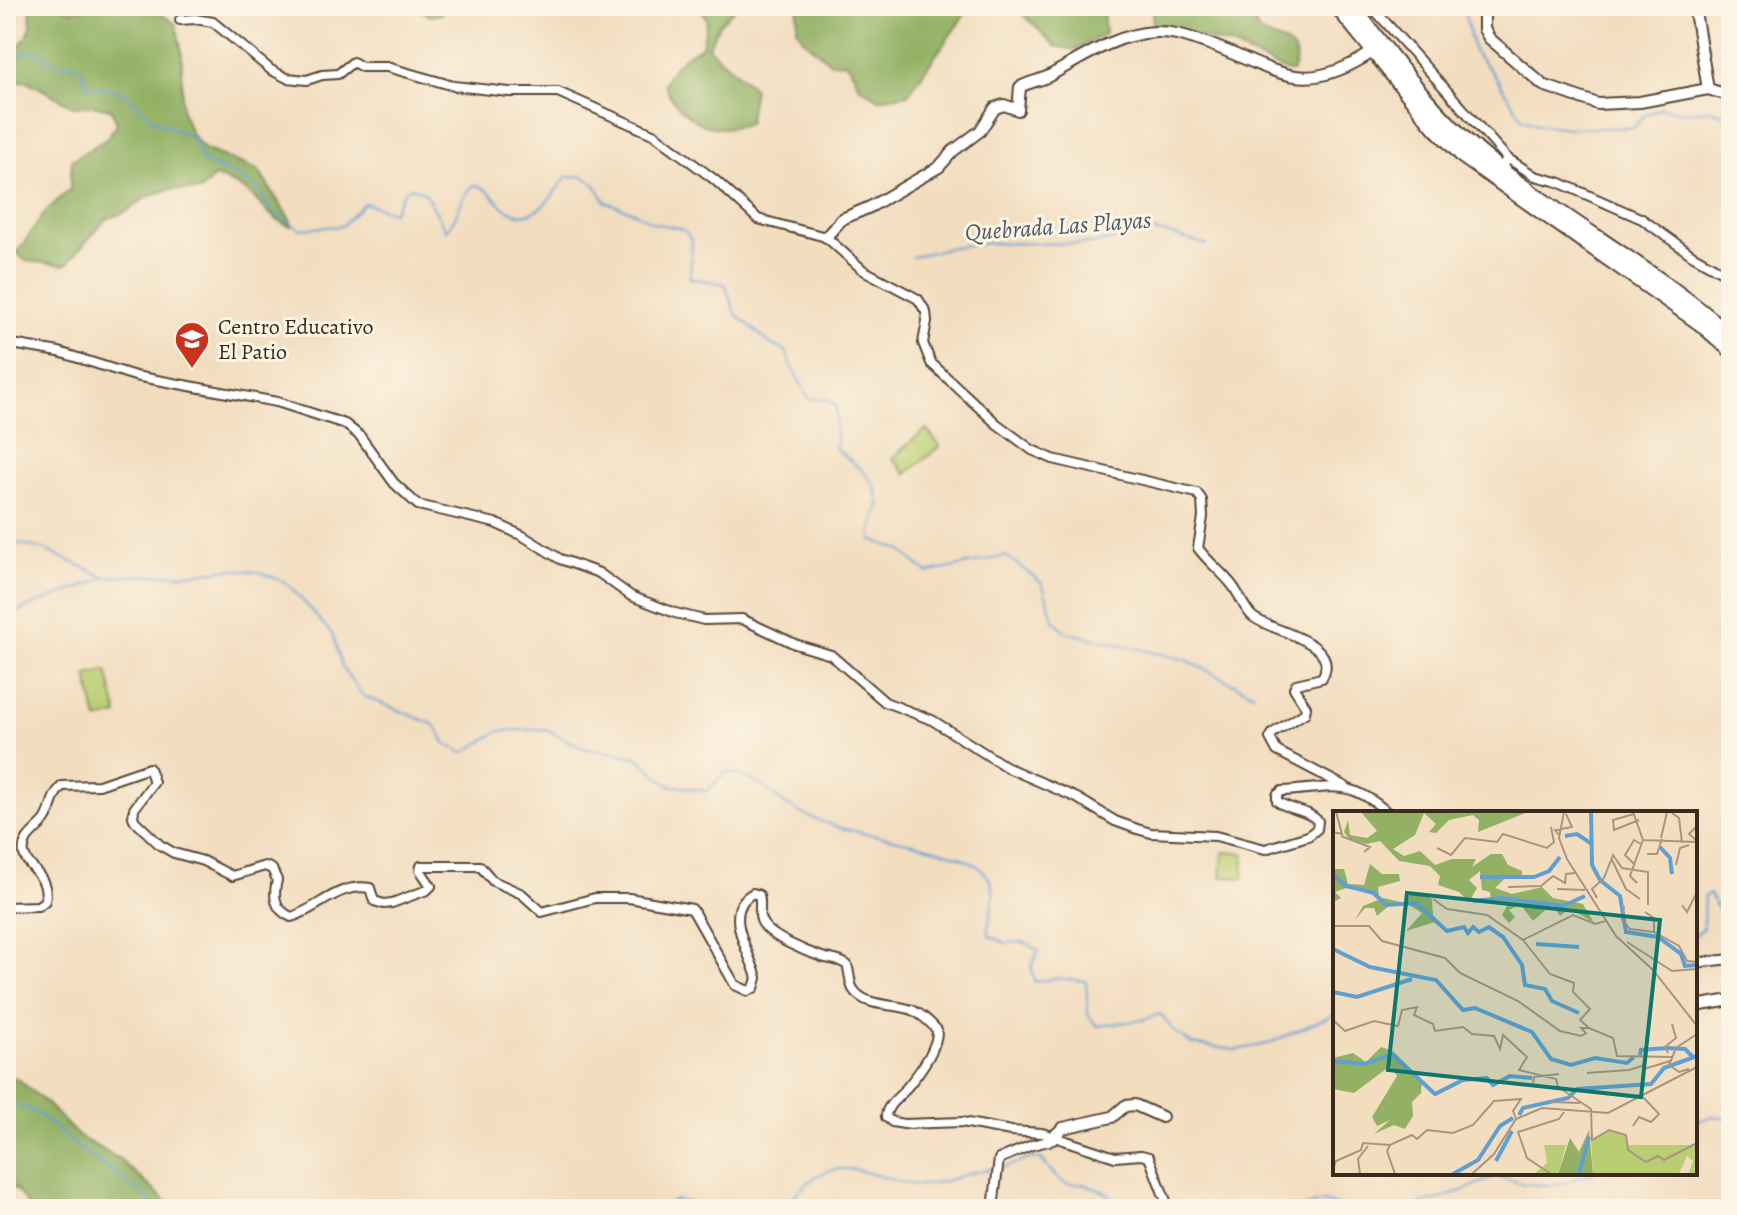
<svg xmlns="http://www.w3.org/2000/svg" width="1737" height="1215" viewBox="0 0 1737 1215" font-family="Alegreya,serif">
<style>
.green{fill:#b9ce72;stroke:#7a7c48;stroke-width:2}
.forest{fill:#92b164;stroke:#666e41;stroke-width:2}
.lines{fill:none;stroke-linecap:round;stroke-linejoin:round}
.stream{stroke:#609fd2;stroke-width:2}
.minor-casing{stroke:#564536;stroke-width:12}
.tertiary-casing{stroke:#564536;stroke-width:14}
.trunk-casing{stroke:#564536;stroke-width:18}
.minor{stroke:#fff;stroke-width:8}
.tertiary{stroke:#fff;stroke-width:10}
.trunk{stroke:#fff;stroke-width:14}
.labels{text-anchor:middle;stroke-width:6;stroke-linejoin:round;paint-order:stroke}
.poi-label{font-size:22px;fill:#3b2a1e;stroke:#fcf5e5;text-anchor:start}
.water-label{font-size:24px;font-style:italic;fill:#4a5966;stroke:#fcf5e5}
.inset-river{fill:none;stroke:#609fd2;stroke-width:4}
.inset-road{fill:none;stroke:#a9957f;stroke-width:2}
.view{fill:#0f766e;fill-opacity:0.15;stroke:#0f766e;stroke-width:4}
.inset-edge{fill:none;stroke:#3b2a1e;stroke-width:4}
</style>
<rect width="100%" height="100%" fill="#fcf5e5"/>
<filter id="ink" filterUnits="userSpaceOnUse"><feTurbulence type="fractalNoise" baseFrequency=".0125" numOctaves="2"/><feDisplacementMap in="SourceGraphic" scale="16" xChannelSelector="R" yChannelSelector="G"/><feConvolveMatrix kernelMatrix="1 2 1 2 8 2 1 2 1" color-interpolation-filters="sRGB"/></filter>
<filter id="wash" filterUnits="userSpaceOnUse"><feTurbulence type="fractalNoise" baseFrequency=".006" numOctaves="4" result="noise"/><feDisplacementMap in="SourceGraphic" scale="32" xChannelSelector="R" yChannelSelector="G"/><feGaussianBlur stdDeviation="1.8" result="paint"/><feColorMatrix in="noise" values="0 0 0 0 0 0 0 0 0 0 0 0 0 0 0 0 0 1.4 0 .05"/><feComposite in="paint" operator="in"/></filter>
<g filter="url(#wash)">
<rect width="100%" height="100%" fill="#f2ddbf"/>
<g class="green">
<polygon points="926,429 940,446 906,474 892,458"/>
<polygon points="107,671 118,715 97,720 87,675"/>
<polygon points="1223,852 1244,853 1243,878 1221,877"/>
</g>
<g class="forest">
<path d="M30 6H60L71 11 95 6H150L176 24 182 52V111L191 133 204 149 258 170 291 221V226C273 221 263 206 250 194 240 185 226 180 214 177L200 191 170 189 147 197 126 212 106 219 66 265 26 261 17 253 46 211 70 189 72 160 106 139 117 124 111 109 92 105 75 107 27 81 6 82V62L27 36 31 26Z"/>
<polygon points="402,6 443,6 441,14 430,16 419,9 402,9"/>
<path d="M700 6H738L720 23 708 47C722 63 740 73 754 89L748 124C740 125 730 128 722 128 697 129 672 105 664 84 671 65 685 55 702 46L707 20Z"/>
<polygon points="798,6 971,6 908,94 879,99 859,86 851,69 845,62 831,63 804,40 797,30"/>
<polygon points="1019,6 1103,6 1105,34 1075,50 1055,46 1019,10"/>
<path d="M1148 6H1249L1258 31C1275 41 1306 42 1292 72L1285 71 1230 45 1160 28 1153 24 1152 11Z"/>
<polygon points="6,1074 19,1080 46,1103 79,1137 118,1158 175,1209 31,1209 15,1188 6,1191"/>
</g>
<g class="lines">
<g class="stream">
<polyline points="459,6 460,6"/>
<polyline points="1463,6 1474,52 1492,72 1523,119 1537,124 1569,128 1633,128 1645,115 1661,108 1682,112 1710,110 1731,116"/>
<path d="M6 65 26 51 43 54 57 66 73 64 81 70 86 85 123 92 154 120 191 137 204 163 237 176 256 188 273 212 300 229 342 226 364 203 393 212 404 191 411 187 425 193 446 230C460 217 457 200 474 185 492 189 491 197 504 207 532 229 552 197 566 177L583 176 594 183 606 202 634 212 653 223 679 228 687 233 692 242 690 278 725 284 736 314 772 345 786 351 791 366 809 398 829 400 836 406V449C855 465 883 481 878 509 876 521 870 527 872 540L901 550 927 573 1006 556 1042 583 1054 620 1066 632 1186 660 1254 694"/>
<polyline points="912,257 952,247 986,243 1093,244 1148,231 1165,233 1207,245"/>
<path d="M6 545 20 544 43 549 105 577 188 574 232 569 263 573 287 583 333 635 342 667 363 696 435 725 446 744 464 753 499 731 546 729 583 748 637 757 668 785 707 791 727 771C736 774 746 777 755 782 768 789 778 800 790 807 805 816 824 823 841 828 873 837 964 847 985 873 1003 894 985 914 989 936L1006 943 1025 942 1039 951 1031 967 1035 982 1055 978 1086 981 1088 1014 1097 1026 1142 1020 1160 1014 1175 1032 1192 1044 1236 1050 1267 1044 1335 1014"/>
<path d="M6 617C38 600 72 593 105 578"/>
<polyline points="1695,936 1703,928 1704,896 1710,894 1719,913 1726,916 1731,913"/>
<polyline points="6,1102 36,1112 70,1141 146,1197 155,1209"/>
<polyline points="1695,1122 1713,1116 1731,1120"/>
<polyline points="999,1169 1032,1158 1041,1159 1057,1178 1066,1184 1084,1184 1107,1193 1124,1209"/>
<polyline points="655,1209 676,1200 694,1203 699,1209"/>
<path d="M780 1209C792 1198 804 1184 817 1176 851 1155 890 1187 926 1185 949 1183 970 1170 993 1169"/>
<polyline points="1297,1209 1323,1202 1351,1209"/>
<path d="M1385 1209C1425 1207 1460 1193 1496 1176L1524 1184 1557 1185 1594 1173"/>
</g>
</g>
</g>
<g filter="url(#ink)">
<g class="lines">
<g class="minor-casing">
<g id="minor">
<polyline points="1371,6 1507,158"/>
<path d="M180 20 195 19 213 22 271 70 287 78 307 80 322 75 338 74 353 62 362 67H387L454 86 509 92H558L655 135 715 180 758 219 826 237 863 270 918 299 926 312 927 321 923 343 931 363 997 424 1032 450 1053 459 1197 493 1202 500 1203 517 1198 548C1208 562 1222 572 1232 585 1240 595 1243 607 1252 616 1269 632 1343 640 1322 678L1296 684 1294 688 1306 707 1305 713 1273 733 1270 738 1277 751 1346 787"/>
<polyline points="1501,169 1507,158 1535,176 1558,182 1642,219 1692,255 1731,277"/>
<path d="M6 343 59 352 135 376 277 402 345 424 360 436 394 483 418 505 495 523 523 536 560 559 599 573 631 596 675 613 704 620 742 619 795 644 831 655 885 702 932 720 1008 768 1077 798 1115 821 1137 829 1151 833 1216 836 1265 849 1308 836 1317 829 1318 821C1307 809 1290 811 1277 801V795L1282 791C1331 789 1347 776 1388 813"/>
<path d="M6 907 38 906 45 901C52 869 12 866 27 839 32 832 40 826 45 820 53 808 50 798 62 786L99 785 149 768 154 782 134 809 133 817 135 821 160 845 174 853 203 861 232 876 265 866 272 869 277 880C273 896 274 909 291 917 317 910 339 882 370 888L374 901 384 904 392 903 427 890 431 886 420 870 421 866H480L493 881 522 894 542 912 595 898H629L692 909 735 985 748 991 754 988 757 978C751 954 720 911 753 893L759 895C762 904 758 912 761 920 766 936 807 952 822 957 831 960 839 959 847 965 850 972 849 982 853 989 865 1008 894 1003 912 1010 923 1015 930 1022 937 1030 938 1050 916 1077 903 1092 896 1100 886 1106 886 1117L892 1122 904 1124 962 1122 1011 1131 1042 1133 1115 1157 1141 1155 1149 1157 1169 1209"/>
<polyline points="1695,963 1731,959"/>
<polyline points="994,1200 999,1159 1032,1145 1053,1140 1054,1136"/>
</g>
</g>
<g class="tertiary-casing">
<g id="tertiary">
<polyline points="1484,6 1484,29 1489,38 1543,85 1598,104 1640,102 1708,89"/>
<polyline points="1694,6 1708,89 1731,96"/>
<path d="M826 237 842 219 870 207 939 167 953 151 980 131 995 108 1004 105 1018 110 1020 87C1029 82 1039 81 1049 76 1080 59 1118 33 1155 32 1174 31 1191 38 1209 44 1279 70 1302 99 1374 51"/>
<polyline points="1695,1006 1731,1000"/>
<polyline points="1054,1136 1063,1128 1112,1117 1125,1106 1135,1105 1162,1117"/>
</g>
</g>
<g class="trunk-casing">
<g id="trunk">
<polyline points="1337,6 1435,127 1464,157 1700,323 1731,350"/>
<path d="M1352 6C1392 57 1430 111 1480 153 1559 219 1653 267 1731 336"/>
</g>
</g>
<use href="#minor" class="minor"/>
<use href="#tertiary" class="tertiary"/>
<use href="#trunk" class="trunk"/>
</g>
</g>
<defs>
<g id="school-pin" transform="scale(1.8)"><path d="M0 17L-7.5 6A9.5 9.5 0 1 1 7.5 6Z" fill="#c8321e" stroke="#fcf5e5"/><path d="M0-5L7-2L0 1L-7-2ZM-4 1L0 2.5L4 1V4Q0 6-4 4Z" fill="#fff"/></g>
</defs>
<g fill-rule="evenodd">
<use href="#school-pin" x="192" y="339"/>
</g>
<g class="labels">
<g class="poi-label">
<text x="218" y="334">Centro Educativo<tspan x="218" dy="25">El Patio</tspan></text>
</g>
<g class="water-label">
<text transform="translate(1058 226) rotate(-4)" y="8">Quebrada Las Playas</text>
</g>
</g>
<g transform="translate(1333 811)">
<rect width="364" height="364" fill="#f2ddbf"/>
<path d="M276 319 292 324 294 334H364V363H355L360 350 354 345 346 363H260L258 328ZM211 334H233L225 363H201L214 352Z" fill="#b9ce72"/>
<path d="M28 1H195L145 21 146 9 140 4 116 9 103 22 96 21 103 13 91 2 82 24 60 38 71 45 87 40 102 54 119 48H143L139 56 158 43H169L175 54 189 60V66L171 68 162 77 179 83 209 76 220 87 250 93 261 112 237 97 227 105 219 93 200 110 187 93 176 99 182 106 176 112 169 104 175 93 158 90 157 81 149 79 147 60 136 69 144 77 136 91 126 81 105 74 107 65 97 55 66 50 47 30 33 33 16 28 11 21 15 9 17 24 34 27 44 20ZM37 53 49 63H66L67 70 45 76 46 86 72 92 78 83H92L99 88 100 104 113 119 102 111 73 120 89 102 76 94 58 93 44 105 41 97H32L22 109 30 95 45 89 34 79 13 77 2 81 8 87 0 91V58H11L15 73 31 74ZM48 236 60 240 81 261 89 270 88 282 79 291 80 305 72 318 61 314 41 323 57 309 44 315 39 306 64 265 57 255 21 282 0 278V247L20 242 33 251ZM256 319 260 363H225L237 327 246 341Z" fill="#92b164"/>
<path class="inset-river" d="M258 1 259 54 267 69 287 85 293 121 325 126 348 143 352 155 364 154M232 25 244 23 259 33M327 36 337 47 339 63M0 64 13 75 41 82 53 94 83 92 114 120 131 116 135 122 140 116 146 121 156 116 170 126 189 154 192 174 212 178 219 190 246 202M147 66H201L216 60 227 46M140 90 169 87 230 95 252 85M203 133 246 136M0 138 37 156 103 169 130 199 142 197 199 221 218 248 238 254 262 247 294 252 301 246M0 181 24 186 79 168M307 244 308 239 334 237 352 238 361 247M0 250 32 253 59 243 102 283 130 269 154 267 160 274 177 265 199 267M186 304 190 297 235 287 244 278 318 273 331 257 364 245M163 350 179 320M120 363 145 349 167 315 180 307M246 363 256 326"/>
<path class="inset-road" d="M231 1 226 27 234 48 283 125 320 159 364 215M300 1 310 29 364 31M363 1 364 15 356 23 364 30M339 2 346 7 349 32M301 3 280 9 281 19 306 9M0 21 9 23 3 1M226 24 222 19 239 16 233 3M8 25 37 36 31 41M328 27 334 1M104 37 118 44 132 27 164 31 170 23 214 37 221 31 218 16M314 43H324L329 28M278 47 293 78 307 88M302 54 292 44 301 29 308 33M343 54 347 37 356 34M304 72 297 65 310 29M175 76 208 75 220 65 232 72 233 63 242 62M224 78 252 79M264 87 259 78 271 67 280 44 289 57 315 61V94M100 88 114 98 154 104 190 129 217 163 241 172 240 181 257 198 247 209 255 216M349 94 354 101 364 81M291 95 289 109 297 118 321 121M312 101 321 107V121L346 135 354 150 364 151M0 115H36L49 130 112 147 127 162 185 190 227 220 248 225 253 222 248 217H256L280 227 284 245 340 246M190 129 240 104 262 113 273 110M294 131 339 160 364 158M0 209 12 220 41 210 65 215 69 199 84 196 81 204 100 213 102 220 130 216 139 223 161 225 167 238 170 224 194 246 186 259 223 268 225 276 258 298 259 329 276 319 293 324 295 339 313 351 325 345 331 349 364 332M335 242 332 236 343 227 339 213M311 258 337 250M356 258 346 261 336 254 343 237 364 223M254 262 296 259 312 254V248M200 272 201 266 226 263M218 291 247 292M300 315 306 306 318 311 326 303 310 286M57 334 54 340 62 363M0 358 3 350 28 339 30 332 57 334 79 324 84 328 94 319 120 322 140 314 161 290 188 288 180 300 183 308M27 363 25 348 35 335M139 363 161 343 183 308 209 297 275 302 364 256M218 363 194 347 185 321 226 308 231 301"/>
<path class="view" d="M74 82 327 109 308 286 55 259Z"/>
<rect width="364" height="364" class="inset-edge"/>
</g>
<rect width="1737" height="1215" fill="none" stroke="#fcf5e5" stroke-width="32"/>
</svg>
